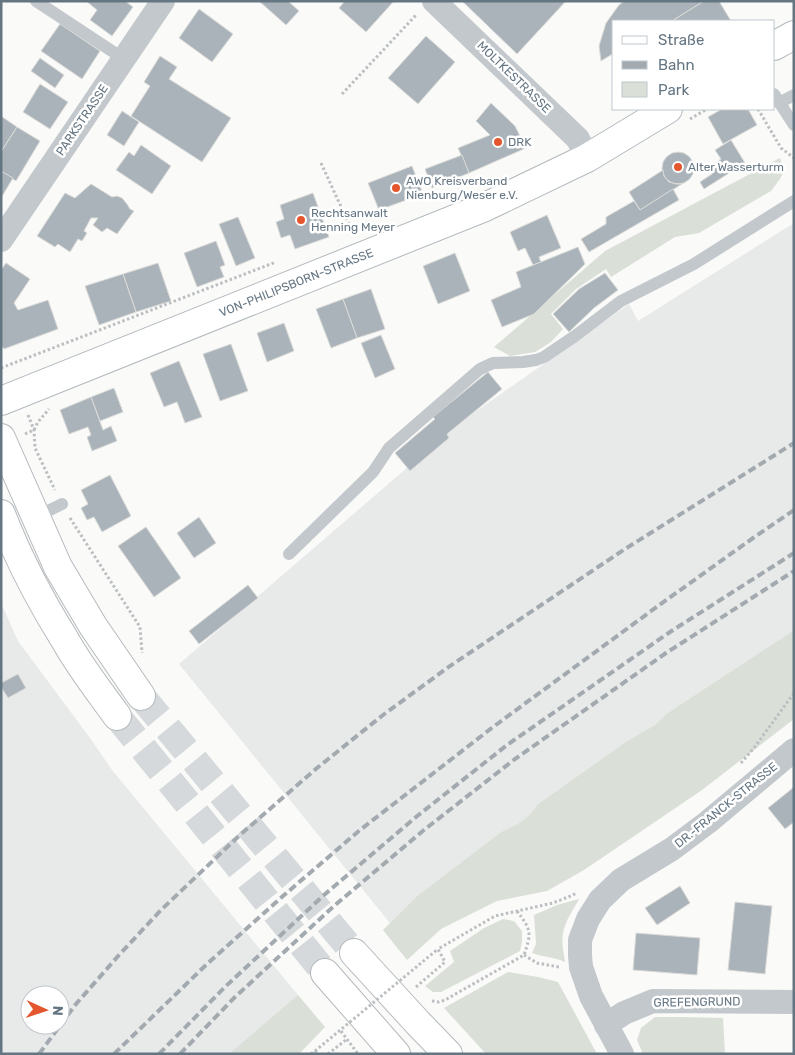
<svg xmlns="http://www.w3.org/2000/svg" width="795" height="1055" viewBox="0 0 795 1055" font-family="Rubik,sans-serif">
<style>
.built{fill:#e8e9e9;fill-rule:evenodd}
.green{fill:#dadfd7}
.building{fill:#aab3b9;stroke:#dcdcda}
.lines{fill:none;stroke-linecap:round;stroke-linejoin:round}
.primary-tunnel{stroke:#d5d9db;stroke-width:28;stroke-dasharray:28 14;stroke-linecap:butt}
.secondary-casing{stroke:#b3babf;stroke-width:30}
.primary-casing{stroke:#b5babe;stroke-width:30}
.path{stroke:#bbbfc2;stroke-width:3;stroke-dasharray:2.5 2.5;stroke-linecap:butt}
.service{stroke:#c3c8cc;stroke-width:12}
.minor{stroke:#c3c8cc;stroke-width:24}
.secondary{stroke:#fff;stroke-width:28}
.primary{stroke:#fff;stroke-width:28}
.rail{stroke:#a2aab0;stroke-width:4;stroke-dasharray:8 4;stroke-linecap:butt}
.path-bridge{stroke:#bbbfc2;stroke-width:3;stroke-dasharray:2.5 2.5;stroke-linecap:butt}
.poi-dot{fill:#e4572e;stroke:#fff;stroke-width:2}
.labels{text-anchor:middle;stroke-width:5;stroke-linejoin:round;paint-order:stroke}
.street-label{font-size:12px;fill:#657683;stroke:#fff}
.poi-label{font-size:12px;fill:#657683;stroke:#fff;text-anchor:start}
</style>
<rect width="100%" height="100%" fill="#fafaf8"/>
<g class="built">
<polygon points="794,223 794,630 666,714 655,725 627,741 538,804 529,816 516,826 501,832 417,896 390,923 179,664 458,424 629,304 638,321"/>
<path d="M1 603 18 641 90 738 112 770 298 995 233 1054H1ZM30 995H60V1025H30Z"/>
</g>
<g class="green">
<polygon points="780,158 784,170 780,179 771,191 699,233 675,237 611,277 606,269 576,289 551,314 563,329 551,342 535,352 510,356 494,347 605,251"/>
<path d="M794 630V719L702 790 584 870 547 891 497 901 441 929 407 960 383 930 417 896 501 832C518 825 527 820 538 804L627 741 655 725 666 714Z"/>
<path d="M579 899C573 910 565 921 563 933 561 943 564 953 565 962 554 957 543 957 532 953L536 944 534 915 557 905Z"/>
<polygon points="503,919 514,921 522,931 522,942 520,951 441,992 433,992 425,986 454,962 450,951 484,928"/>
<polygon points="508,972 538,977 558,982 597,1054 486,1054 444,1008"/>
<polygon points="298,995 325,1027 299,1054 229,1054"/>
<polygon points="655,1017 681,1017 723,1018 725,1054 643,1054 637,1040 641,1028"/>
</g>
<g class="building">
<polygon points="86,1 125,1 133,7 112,36 90,20 97,10"/>
<polygon points="259,1 288,1 299,11 286,25"/>
<polygon points="345,1 394,1 366,32 339,8"/>
<polygon points="462,1 566,1 517,54"/>
<polygon points="624,1 704,1 672,21 614,21 614,53 601,61 599,46 606,23 619,5"/>
<polygon points="704,1 719,1 731,21 672,21"/>
<polygon points="199,9 233,34 212,62 179,38"/>
<polygon points="60,24 100,51 82,79 41,51"/>
<polygon points="426,36 455,62 418,104 388,78"/>
<polygon points="160,56 177,67 169,79 231,118 202,162 131,116 150,86 144,82"/>
<polygon points="40,58 64,75 55,88 31,71"/>
<polygon points="40,84 68,102 50,129 23,112"/>
<polygon points="491,103 515,126 526,148 469,173 458,148 490,135 476,121"/>
<polygon points="722,109 748,109 757,125 723,144 708,117"/>
<polygon points="122,111 139,122 124,146 107,135"/>
<polygon points="1,116 17,127 1,152"/>
<polygon points="17,127 40,141 16,181 1,171 1,152"/>
<polygon points="731,140 745,163 704,189 700,182 712,174 708,168 721,159 715,150"/>
<polygon points="141,145 171,166 152,194 116,170 129,152 134,156"/>
<circle cx="678" cy="168" r="16"/>
<polygon points="462,155 469,173 432,188 425,169"/>
<polygon points="412,166 423,194 379,210 368,183"/>
<polygon points="663,170 664,176 669,182 676,184 682,184 640,210 629,192"/>
<polygon points="1,171 13,178 1,198"/>
<polygon points="91,184 112,197 117,196 122,198 127,204 130,209 134,211 117,234 107,228 102,232 93,225 98,218 91,218 84,231 87,233 82,241 78,239 70,252 58,244 55,247 37,236 65,193 75,198"/>
<polygon points="673,189 679,200 589,252 581,239 606,224 606,217 634,201 640,210"/>
<polygon points="313,193 329,237 295,249 290,235 281,238 276,222 284,219 280,205"/>
<polygon points="547,215 561,248 539,257 541,262 533,265 525,248 518,251 510,232"/>
<polygon points="238,217 255,258 236,266 219,224"/>
<polygon points="216,241 225,265 220,267 224,277 197,287 184,253"/>
<polygon points="578,247 585,264 534,314 502,327 491,300 521,287 516,272"/>
<polygon points="455,253 470,291 438,304 423,266"/>
<polygon points="6,263 30,279 14,303 18,310 48,300 58,329 4,349 1,345 1,270"/>
<polygon points="158,263 171,301 136,312 123,274"/>
<polygon points="605,273 618,290 594,308 569,332 553,314 579,289"/>
<polygon points="123,274 136,312 99,325 85,286"/>
<polygon points="371,289 385,329 357,338 343,299"/>
<polygon points="343,299 357,338 331,348 316,309"/>
<polygon points="284,323 294,351 267,362 257,333"/>
<polygon points="381,335 395,369 375,378 361,343"/>
<polygon points="231,344 248,391 220,401 203,354"/>
<polygon points="179,361 202,417 185,423 177,402 164,407 150,373"/>
<polygon points="488,372 502,389 447,434 449,438 410,471 395,453 435,419 433,417"/>
<polygon points="114,388 123,412 100,421 91,397"/>
<polygon points="91,397 103,430 111,426 117,441 92,451 87,437 91,435 88,427 69,434 60,410"/>
<polygon points="110,475 131,516 102,532 94,517 87,520 81,508 88,504 81,490"/>
<polygon points="199,517 216,543 194,558 177,533"/>
<polygon points="146,527 181,578 154,597 118,546"/>
<polygon points="248,585 258,598 199,644 189,631"/>
<polygon points="18,674 26,688 8,698 1,687 1,683"/>
<polygon points="794,787 794,822 785,829 768,808"/>
<polygon points="680,886 690,903 657,925 645,908"/>
<polygon points="735,902 772,906 765,974 728,970"/>
<polygon points="636,933 700,938 697,975 633,970"/>
</g>
<g class="lines">
<g class="primary-tunnel">
<polyline points="141,696 354,953"/>
<polyline points="117,716 325,973"/>
</g>
<g class="secondary-casing">
<g id="secondary">
<polyline points="774,46 794,35"/>
<path id="s1" d="M1 401 485 207 587 158 668 109"/>
</g>
</g>
<g class="primary-casing">
<g id="primary">
<polyline points="1,438 58,567 93,626 141,696"/>
<path d="M1 514C18 558 40 600 65 640 80 667 99 691 117 716"/>
<polyline points="354,953 418,1023 448,1054"/>
<polyline points="325,973 396,1054"/>
</g>
</g>
<g class="path">
<polyline points="342,94 417,14"/>
<polyline points="758,109 781,148 794,158"/>
<polyline points="690,119 707,109"/>
<polyline points="321,163 354,235"/>
<polyline points="1,368 276,262"/>
<polyline points="28,415 34,430 35,448 55,490"/>
<polyline points="25,434 34,430 38,422 49,409"/>
<polyline points="70,518 140,627 142,653"/>
<polyline points="741,763 754,748 794,693"/>
<polyline points="524,955 537,963 559,967"/>
<polyline points="416,987 445,962 438,949 495,916 553,903 573,895 577,892"/>
<path d="M432 1001 439 1002 445 1000 524 955C532 932 531 930 517 911"/>
<polyline points="341,1031 358,1054"/>
<polyline points="311,1054 315,1051 317,1054"/>
<polyline points="328,1054 347,1039"/>
</g>
<g class="service">
<polyline points="36,1 124,59"/>
<polyline points="774,94 794,125"/>
<polyline points="779,103 794,95"/>
<polyline points="36,517 62,504"/>
<polyline points="289,554 373,472 389,448 480,369 493,363 523,362 536,360 544,357 575,336 621,301 694,264 794,201"/>
</g>
<g class="minor">
<polyline points="434,1 578,139 587,158"/>
<polyline points="1,240 163,1"/>
<polyline points="606,1025 624,1013 653,1001 794,1002"/>
<polyline points="622,1054 591,996 581,967 580,955 580,940 588,919 600,900 621,880 672,849 708,822 794,750"/>
</g>
<use href="#secondary" class="secondary"/>
<use href="#primary" class="primary"/>
<g class="rail">
<polyline points="39,1054 76,1004 119,955 161,910 240,835 317,768 383,715 450,666 625,549 794,443"/>
<polyline points="114,1054 207,964 283,896 360,830 493,727 658,606 753,538 794,510"/>
<polyline points="159,1054 226,986 324,895 416,817 507,745 670,632 794,553"/>
<polyline points="180,1054 234,998 334,906 424,830 515,759 666,653 794,571"/>
</g>
<polyline class="path-bridge" points="315,1051 438,949"/>
</g>
<g class="poi-dot">
<circle cx="498" cy="142" r="5"/>
<circle cx="678" cy="167" r="5"/>
<circle cx="396" cy="188" r="5"/>
<circle cx="301" cy="220" r="5"/>
</g>
<g class="labels">
<g class="street-label">
<text transform="translate(514 77) rotate(44)" y="4">MOLTKESTRASSE</text>
<text transform="translate(82 120) rotate(-56)" y="4">PARKSTRASSE</text>
<text dy="4" stroke="none"><textPath href="#s1" startOffset="318">VON-PHILIPSBORN-STRASSE</textPath></text>
<text transform="translate(726 805) rotate(-39)" y="4">DR.-FRANCK-STRASSE</text>
<text transform="translate(697 1002) rotate(-1)" y="4">GREFENGRUND</text>
</g>
<g class="poi-label">
<text x="508" y="146">DRK</text>
<text x="688" y="171">Alter Wasserturm</text>
<text x="406" y="185">AWO Kreisverband<tspan x="406" dy="14">Nienburg/Weser e.V.</tspan></text>
<text x="311" y="217">Rechtsanwalt<tspan x="311" dy="14">Henning Meyer</tspan></text>
</g>
</g>
<rect width="795" height="1055" fill="none" stroke="#657683" stroke-width="5"/>
<rect x="612" y="20" width="162" height="90" fill="#ffffff" stroke="#c1c8cd"/>
<rect x="622" y="36" width="25" height="8" fill="#ffffff" stroke="#c1c8cd"/>
<text x="658" y="45" font-size="15" fill="#657683">Straße</text>
<rect x="622" y="61" width="25" height="8" fill="#a2aab0" stroke="#c1c8cd"/>
<text x="658" y="70" font-size="15" fill="#657683">Bahn</text>
<rect x="622" y="82" width="25" height="15" fill="#dadfd7" stroke="#c1c8cd"/>
<text x="658" y="95" font-size="15" fill="#657683">Park</text>
<g transform="translate(45 1010) rotate(93)"><circle r="24" fill="#ffffff" stroke="#c1c8cd"/>
<path d="M0-4L9 19L0 12L-9 19Z" fill="#e4572e"/>
<text y="-8" font-size="14" font-weight="bold" text-anchor="middle" fill="#657683">N</text>
</g>
</svg>
